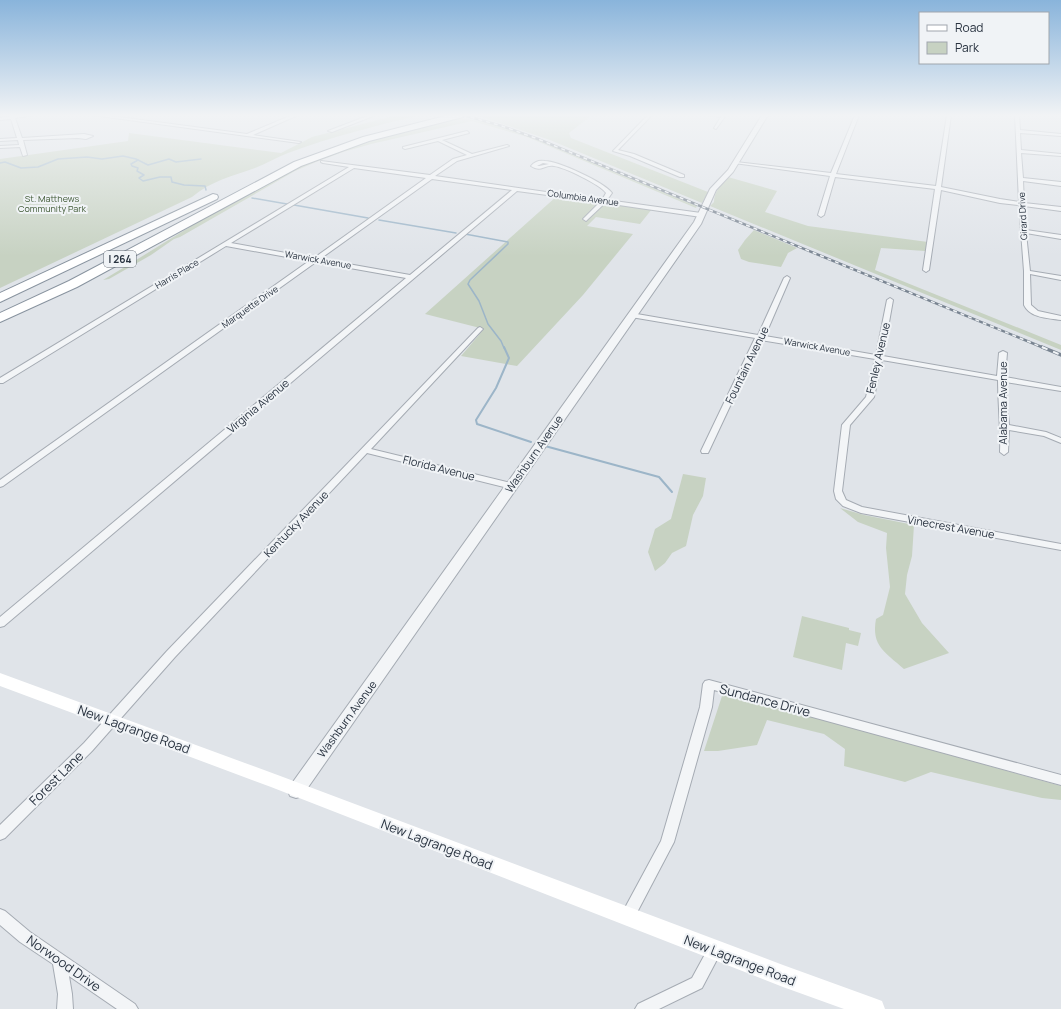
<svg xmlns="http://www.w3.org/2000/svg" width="1061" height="1009" viewBox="0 0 1061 1009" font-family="Manrope,sans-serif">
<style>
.green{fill:#c7d2c2}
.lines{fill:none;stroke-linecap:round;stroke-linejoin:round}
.stream-far1{stroke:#9cb5c8;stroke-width:1.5}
.stream{stroke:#9cb5c8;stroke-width:2}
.minor-casing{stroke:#a5abb3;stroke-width:2}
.tertiary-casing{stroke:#a5abb3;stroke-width:2}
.motorway-casing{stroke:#88939f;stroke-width:2}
.minor{fill:#f3f5f7;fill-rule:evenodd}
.tertiary{fill:#f3f5f7;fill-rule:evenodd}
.secondary{fill:#fff;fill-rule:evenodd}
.motorway{fill:#fff;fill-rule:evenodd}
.rail-far1-casing{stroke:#7a8592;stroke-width:2.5}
.rail-casing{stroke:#7a8592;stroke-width:3.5}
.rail-far1{stroke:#f0f3f6;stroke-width:1.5;stroke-dasharray:4;stroke-linecap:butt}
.rail{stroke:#f0f3f6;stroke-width:2;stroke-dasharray:6;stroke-linecap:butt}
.labels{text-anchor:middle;stroke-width:4;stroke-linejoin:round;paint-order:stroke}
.far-street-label{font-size:9px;fill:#293340;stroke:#f0f3f6}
.far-park-label{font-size:9px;fill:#415b37;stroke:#f0f3f6}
.shield{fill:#f0f3f6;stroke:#656d77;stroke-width:1}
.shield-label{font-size:10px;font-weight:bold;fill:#293340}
.street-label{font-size:11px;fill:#293340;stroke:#f0f3f6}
.near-street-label{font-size:13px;fill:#293340;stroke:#f0f3f6}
</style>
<rect width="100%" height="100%" fill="#e0e4e9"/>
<g class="green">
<path d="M397 115H420C375 126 331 137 288 153 277 157 266 164 255 168 232 176 211 181 192 197L0 288V159L128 141 129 133 281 153 312 137Z"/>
<polygon points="476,115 592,115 569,133 571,138 708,192 702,203 550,140"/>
<path d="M461 118 489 123 530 136 697 206 696 208 527 137 472 121 371 144 343 152 316 162 295 171 180 237 174 239 151 255 109 279 103 280C167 242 234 197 302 165 352 142 408 129 461 118Z"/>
<path d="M728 177 777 191 765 212 808 226 928 242 925 251 881 248 875 270 1061 345V350L710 206 714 202C714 192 721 184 728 177Z"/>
<polygon points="557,196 652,209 640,224 596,217 587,226 633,234 583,295 517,366 461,356 484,329 425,314"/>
<polygon points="754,230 797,248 788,253 781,267 749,262 741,259 738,250 745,240"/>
<polygon points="683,474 706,478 703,496 693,515 686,546 672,553 665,563 655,571 648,552 655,529 671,519"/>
<path d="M840 508 864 515 914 525 912 556 907 575 905 594 922 623 949 653 904 669C885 652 871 646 876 619L883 615 890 587 886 548 887 533 858 522Z"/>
<polygon points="802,616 849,628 849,630 861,633 858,646 846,643 842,670 793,657"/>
<polygon points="731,694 1061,786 1061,800 1042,798 931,772 905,782 844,766 845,749 824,734 767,720 757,745 718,751 704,751 722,696"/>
</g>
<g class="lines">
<g class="stream-far1">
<polyline points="138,160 131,164 132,166 138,168 137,171 144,175 139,178 143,181 160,177 171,177 172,182 184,185 205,186 206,190"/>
<polyline points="0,163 5,162 21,168 38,167 58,159 87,157 102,159 123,156 136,159 148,165 169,159 176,162 201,159"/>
<polyline points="252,198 287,204"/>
<polyline points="294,205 368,218"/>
<polyline points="379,220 456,233"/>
<polyline points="465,234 508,242 508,244 470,280 468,284 479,301 488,324 501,341 504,348"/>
</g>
<g class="stream">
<polyline points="504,347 509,358 496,388 476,420 477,424 531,442"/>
<polyline points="545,446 659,477 672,492"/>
</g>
<g class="minor-casing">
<g id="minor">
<polygon points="10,115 34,115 15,118 22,138 84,134 93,136 86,139 78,138 23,140 27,155 23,156 20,147 0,148 0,146 19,145 18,140 0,141 0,139 17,138 11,119 0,120 0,118 10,116"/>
<polygon points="92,115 104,115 247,134 292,115 298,115 253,135 301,142 299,143"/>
<polygon points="370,115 376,115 332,132 328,131"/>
<polygon points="648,115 652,115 618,150 634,154 684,175 684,177 680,177 630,156 613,151"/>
<polygon points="708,115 726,115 716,129 714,128 721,117"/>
<path d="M855 115H859L836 174 936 186 947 115H951L941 187 1000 199 1019 202 1015 115H1019L1020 130 1061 134V136L1020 133 1021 150 1061 154V156L1021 153 1023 178 1061 182V186L1023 181 1024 203 1061 207V211L1024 206 1026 230 1061 235V239L1026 233 1030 271 1061 276V280L1030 274 1031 305 1038 311 1061 316V320C1048 318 1030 318 1024 305V271L1019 205 1000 203 941 190 929 270 926 272 923 270 935 189 835 177 824 215 821 217 818 215 830 176 734 163 736 162 831 173Z"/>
<path d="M467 131 469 133 442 140 472 154 507 145 509 146 457 161 435 176 602 200 606 193C601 185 564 167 554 166 545 164 541 173 531 166 534 162 539 160 545 161 558 161 604 182 612 193L607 200 701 213 704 215 701 217 605 203 586 221 583 219 600 202 517 191 4 626 0 627V617L406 278 316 262 3 486 0 487V480L309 261 226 246 3 383H0V378L349 167 323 163 321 162V161L430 175 453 159 467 155 438 141 405 149 403 148V147ZM543 163 549 164 539 166H537ZM354 168 426 178 314 258 231 243ZM432 179 512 190 410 275 320 259Z"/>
<path d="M787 276 790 278 765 336 876 355 887 300 890 298 893 300 883 356 997 376 999 353 1003 351 1007 353 1005 377 1061 387V391L1005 382 1009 425 1046 432 1061 438V443L1044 436 1009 430 1008 452 1004 455 1000 452C1001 428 998 404 998 380L882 360 874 397 850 425 842 491 846 500 862 507 1061 544V550L861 513 843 506 836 499 834 491 842 425 866 397 875 359 761 340 709 451 708 453H702L701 451 755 338 631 317 628 315 631 313 758 335 784 278Z"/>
<polygon points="480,327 483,329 482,330 371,449 515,484 516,486 515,488 512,489 367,453 175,657 92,751 5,838 0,840 0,825 84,743 167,651 478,328"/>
<polygon points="709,680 1061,775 1061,785 714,690 712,707 674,842 632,922 627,924 622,922 620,917 661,841 700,707 703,684 705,681"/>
<polygon points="0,909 5,911 30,932 135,1004 138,1009 117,1009 69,976 72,994 73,1009 57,1009 58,994 53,964 20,942 0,925"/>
<polygon points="715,943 720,945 722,950 702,988 659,1009 635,1009 638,1004 692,978 710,945"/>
</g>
</g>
<g class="tertiary-casing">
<polygon id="tertiary" points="762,115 768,115 733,172 716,190 701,224 302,796 296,798 290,796 288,791 290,786 694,222 710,189 728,170"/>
</g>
<g class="motorway-casing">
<g id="motorway">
<polygon points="449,115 464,115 463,117 369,141 301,166 77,287 0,322 0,313 69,281 294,162 363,137"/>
<polygon points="213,194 217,195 218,197 217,199 0,302 0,293"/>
</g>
</g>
<use href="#minor" class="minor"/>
<use href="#tertiary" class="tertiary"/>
<polygon class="secondary" points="0,673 283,777 783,965 874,998 882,1001 885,1009 844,1009 783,987 271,787 0,686"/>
<use href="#motorway" class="motorway"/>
<g class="rail-far1-casing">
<polyline id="rail-far1" points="463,115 502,126 538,139 1044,348"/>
</g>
<g class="rail-casing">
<polyline id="rail" points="1042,347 1061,355"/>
</g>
<use href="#rail-far1" class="rail-far1"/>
<use href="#rail" class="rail"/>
</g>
<linearGradient id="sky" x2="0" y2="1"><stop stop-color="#89b4db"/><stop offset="0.45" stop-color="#f1f3f5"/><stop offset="1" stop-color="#f1f3f5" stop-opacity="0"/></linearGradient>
<rect width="1061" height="256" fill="url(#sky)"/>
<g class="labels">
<g class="far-street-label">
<text transform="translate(583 198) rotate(8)" y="3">Columbia Avenue</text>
<text transform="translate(1023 216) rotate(-93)" y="3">Girard Drive</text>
<text transform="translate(318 260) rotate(10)" y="3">Warwick Avenue</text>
<text transform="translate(177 274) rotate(-31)" y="3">Harris Place</text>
<text transform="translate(250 307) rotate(-35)" y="3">Marquette Drive</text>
<text transform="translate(817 347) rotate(10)" y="3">Warwick Avenue</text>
</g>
<g class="far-park-label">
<text x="52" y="202">St. Matthews<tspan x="52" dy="10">Community Park</tspan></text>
</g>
<rect class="shield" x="104" y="251" width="32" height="16" rx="3"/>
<g class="shield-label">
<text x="120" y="263">I 264</text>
</g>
<g class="street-label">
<text transform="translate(878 358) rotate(-77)" y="4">Fenley Avenue</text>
<text transform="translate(747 365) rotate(-64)" y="4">Fountain Avenue</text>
<text transform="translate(1003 403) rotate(-90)" y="4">Alabama Avenue</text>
<text transform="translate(258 406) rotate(-40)" y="4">Virginia Avenue</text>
<text transform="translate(534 454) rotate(-55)" y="4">Washburn Avenue</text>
<text transform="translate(439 468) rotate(14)" y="4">Florida Avenue</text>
<text transform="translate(296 524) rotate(-46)" y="4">Kentucky Avenue</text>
<text transform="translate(951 527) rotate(10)" y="4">Vinecrest Avenue</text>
<text transform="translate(347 719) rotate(-54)" y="4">Washburn Avenue</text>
</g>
<g class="near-street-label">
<text transform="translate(765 700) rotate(15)" y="5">Sundance Drive</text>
<text transform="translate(134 729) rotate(20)" y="5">New Lagrange Road</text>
<text transform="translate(56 778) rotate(-45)" y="5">Forest Lane</text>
<text transform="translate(437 844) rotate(21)" y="5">New Lagrange Road</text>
<text transform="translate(740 960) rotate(21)" y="5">New Lagrange Road</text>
<text transform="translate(64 963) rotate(35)" y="5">Norwood Drive</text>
</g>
</g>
<rect x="919" y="12" width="130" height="52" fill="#f0f3f6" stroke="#a0a6ad"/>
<rect x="927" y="25" width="20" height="6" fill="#ffffff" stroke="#a0a6ad"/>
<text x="955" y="32" font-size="12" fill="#293340">Road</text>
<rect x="927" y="42" width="20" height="12" fill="#c7d2c2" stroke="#a0a6ad"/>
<text x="955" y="52" font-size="12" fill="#293340">Park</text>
</svg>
